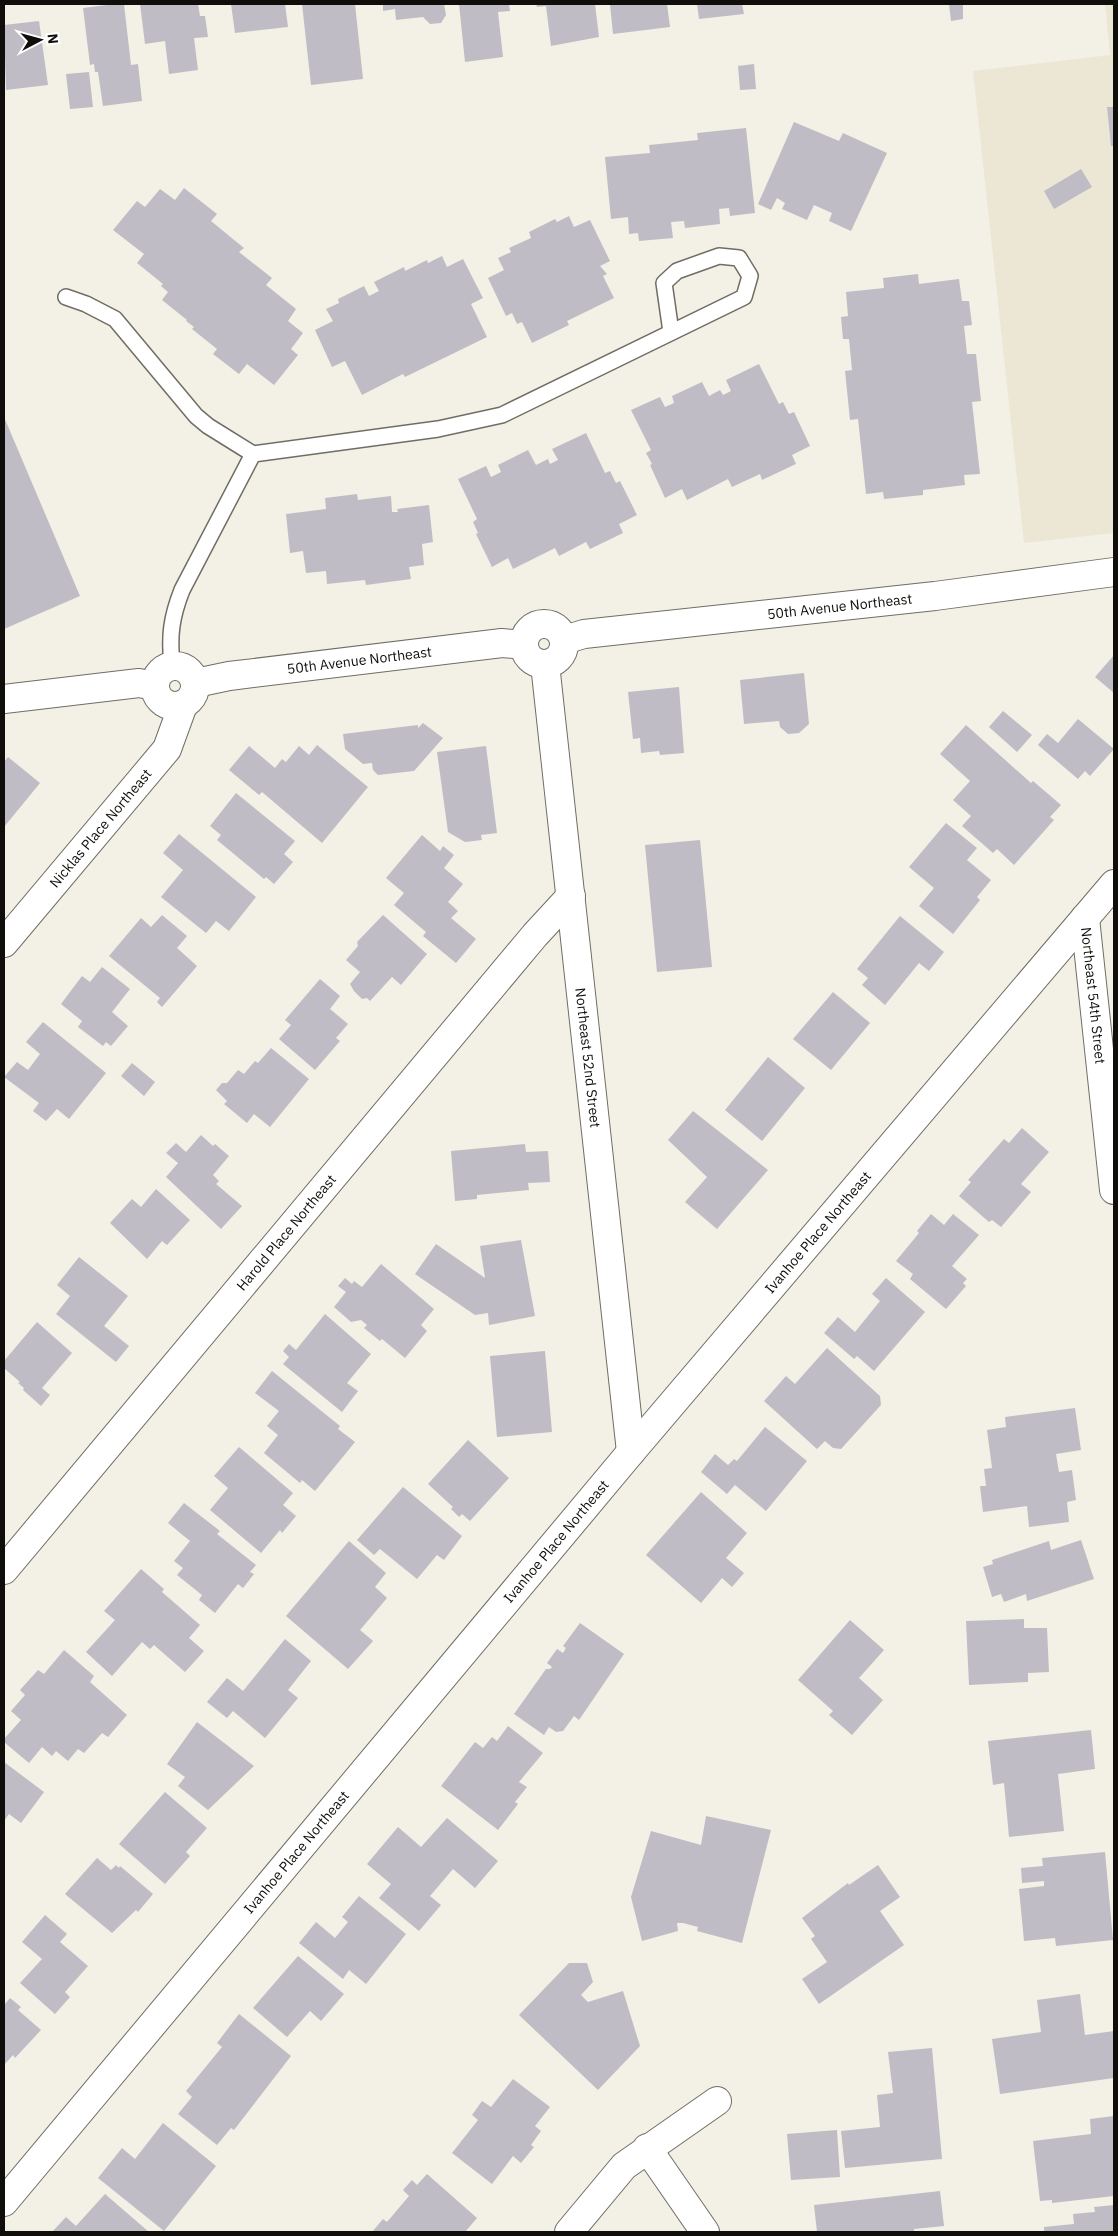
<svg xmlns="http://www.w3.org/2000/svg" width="1118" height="2236" viewBox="0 0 1118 2236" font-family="'IBM Plex Sans',sans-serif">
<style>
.built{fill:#ece7d5}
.building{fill:#c0bcc5}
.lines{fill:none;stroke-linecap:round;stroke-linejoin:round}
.lane-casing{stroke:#706d64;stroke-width:18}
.street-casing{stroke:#706d64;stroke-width:30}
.lane{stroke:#fff;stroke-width:15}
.street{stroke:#fff;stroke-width:28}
.labels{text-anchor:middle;stroke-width:4;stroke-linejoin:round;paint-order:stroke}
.street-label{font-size:14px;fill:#0f0e0a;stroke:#fff}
</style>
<rect width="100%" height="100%" fill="#f3f0e6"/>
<polygon class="built" points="1105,4 1114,4 1114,533 1024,543 973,71 1110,55"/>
<g class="building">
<polygon points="115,4 124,4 131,65 138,64 142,101 103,106 98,72 95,72 94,64 90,65 83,8"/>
<polygon points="140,4 198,4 200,16 205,16 208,37 194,38 198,70 169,74 165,41 145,44"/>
<polygon points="231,4 285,4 288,27 235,33"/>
<polygon points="302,4 355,4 363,79 311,85"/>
<polygon points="383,4 444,4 446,15 441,23 430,24 423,17 396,20 395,9 383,11"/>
<polygon points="459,4 509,4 510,11 498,12 503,57 465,62"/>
<polygon points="536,4 595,4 599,37 551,46 546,6 537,7"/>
<polygon points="610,4 667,4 670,27 613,34"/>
<polygon points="697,4 742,4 744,14 699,19"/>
<polygon points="949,4 963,4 963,19 951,21"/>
<polygon points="39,21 48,85 6,90 4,25"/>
<polygon points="754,64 756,89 740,90 738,66"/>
<polygon points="89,72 93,107 70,109 66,74"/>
<polygon points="1107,107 1114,107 1114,146 1111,146"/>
<polygon points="794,122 839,141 843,133 887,153 851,231 829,221 832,213 814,205 807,220 782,209 785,203 777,198 771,210 758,204"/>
<polygon points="746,128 755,213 730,216 729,208 719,209 720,224 685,228 684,221 671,222 673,238 639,241 638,233 629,234 628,217 611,219 605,157 650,153 649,145 698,140 697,133"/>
<polygon points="1081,169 1092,187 1054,209 1044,191"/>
<polygon points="184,188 217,214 211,221 244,248 239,252 272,278 266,285 296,309 288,321 303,333 291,349 298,355 274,385 247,364 239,374 213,354 217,349 192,329 194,327 186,321 187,320 162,300 168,292 161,286 163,284 137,263 144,254 113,230 137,201 145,207 160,189 175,200"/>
<polygon points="569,216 574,227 590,220 610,261 600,266 607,274 603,276 614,298 567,321 569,325 532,343 522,322 517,324 512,313 506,316 488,278 504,270 498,258 511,252 509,248 531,238 529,232 555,219 557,222"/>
<polygon points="442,256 447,267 463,259 483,298 471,304 487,337 405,377 403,374 362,395 345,361 332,367 315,330 333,321 326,309 339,303 338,299 364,286 369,296 379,291 374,282 404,267 405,271 427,260 428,263"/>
<polygon points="918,274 919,284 959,279 962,301 969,301 972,325 964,326 967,354 976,354 981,401 972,402 980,474 964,475 965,485 923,490 923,495 884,499 883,492 866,494 858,419 850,420 845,371 852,370 849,339 843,339 841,317 848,316 846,292 884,288 883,278"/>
<polygon points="759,364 779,404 783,402 789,414 794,412 810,446 792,455 796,464 762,480 760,474 732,487 728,479 687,500 682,489 665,498 650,465 652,464 646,453 651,450 631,410 660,397 665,407 674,403 672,396 702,382 709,396 720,390 723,395 731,391 726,380"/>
<polygon points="4,417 80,596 4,629"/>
<polygon points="586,433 605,473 610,471 616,483 620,481 637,515 619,524 623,533 590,549 586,542 559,556 555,548 513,569 508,558 492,567 476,534 478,533 473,522 477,519 458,479 486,466 491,477 501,472 498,465 528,450 536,465 548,459 550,464 558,460 552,449"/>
<polygon points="357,494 358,500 391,496 392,512 398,512 397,509 429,505 433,542 422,544 424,565 409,567 411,579 366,585 365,580 327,584 326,571 306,573 303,551 290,553 286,514 326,509 325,498"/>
<polygon points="1114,655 1114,693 1095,677"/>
<polygon points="804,673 809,724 799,733 788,734 780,727 779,721 744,724 740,680"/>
<polygon points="679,687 684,753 660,755 659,751 641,753 640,738 633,739 628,692"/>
<polygon points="1003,711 1032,735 1017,752 989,727"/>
<polygon points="1078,719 1114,749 1090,776 1085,771 1078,779 1038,745 1047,734 1058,743"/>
<polygon points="423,723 443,738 414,771 378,775 373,770 372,763 363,764 345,749 343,734 418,725 418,728"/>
<polygon points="966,725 1031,783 1033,781 1061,805 1050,817 1054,820 1014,865 997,849 993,853 962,826 971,816 953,800 970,781 940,754"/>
<polygon points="317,745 368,787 322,843 262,792 259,795 229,770 249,746 275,768 282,759 286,762 299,746 309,755"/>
<polygon points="486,746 497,833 481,835 482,840 465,842 448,832 437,752"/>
<polygon points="8,757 40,783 4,827 4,762"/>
<polygon points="236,793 295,841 284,854 293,862 274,884 266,877 264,879 217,840 221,835 210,826"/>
<polygon points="946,823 977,848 967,860 991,880 977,897 980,900 953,934 919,906 934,888 909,867"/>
<polygon points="179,834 256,897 229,931 216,921 206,933 161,897 183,870 163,853"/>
<polygon points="422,835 440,851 443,846 454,855 444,868 463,884 448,902 458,911 451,918 476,939 456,963 423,936 426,932 394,905 404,893 386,878"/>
<polygon points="700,840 712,967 657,972 645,845"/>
<polygon points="162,915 187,936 177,948 197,966 162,1007 157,1002 160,998 109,956 141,918 151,927"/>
<polygon points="383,915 427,954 401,985 392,977 370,1001 367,998 362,999 354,991 350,984 360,972 346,960 358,946 357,942"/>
<polygon points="900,916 944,952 929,971 919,963 885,1005 862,985 868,978 857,969"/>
<polygon points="102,967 130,989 112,1012 128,1026 111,1046 106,1042 103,1046 78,1027 82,1021 61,1004 82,976 90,982"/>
<polygon points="320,979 340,996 330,1009 348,1024 336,1038 340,1041 315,1070 279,1039 291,1025 285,1020"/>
<polygon points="833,992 870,1023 831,1070 793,1039"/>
<polygon points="43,1022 106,1073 69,1119 57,1109 46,1121 33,1111 39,1103 4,1077 17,1062 28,1070 40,1054 26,1042"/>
<polygon points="271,1048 309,1079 270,1127 254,1114 247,1123 224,1104 227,1101 216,1090 222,1083 227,1083 238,1070 244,1074 255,1061 258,1063"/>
<polygon points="768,1057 805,1088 762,1141 725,1110"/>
<polygon points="132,1063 155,1082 144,1096 121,1076"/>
<polygon points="693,1111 768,1170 717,1229 685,1202 707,1177 668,1140"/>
<polygon points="1022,1128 1049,1152 1021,1184 1031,1192 1001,1227 992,1220 989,1222 959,1196 971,1182 968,1180 1004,1139 1009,1143"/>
<polygon points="201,1135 213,1146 215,1144 229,1156 213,1175 219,1181 216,1184 242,1206 221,1229 166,1177 178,1163 166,1153 176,1143 186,1152"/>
<polygon points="525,1144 526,1152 548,1151 550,1182 528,1183 529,1190 477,1195 477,1199 455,1201 451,1151"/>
<polygon points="156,1189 190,1220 167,1245 162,1241 147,1259 110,1223 132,1199 141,1207"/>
<polygon points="931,1214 944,1225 953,1214 979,1235 952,1266 967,1279 963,1283 966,1286 946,1309 910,1279 913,1274 896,1261 919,1233 917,1231"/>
<polygon points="521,1240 535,1316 489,1325 488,1313 475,1315 415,1274 436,1244 485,1278 480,1246"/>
<polygon points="79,1257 128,1296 104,1326 129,1346 116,1362 56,1314 70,1296 57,1285"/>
<polygon points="381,1264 434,1309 421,1325 427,1331 405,1358 382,1339 380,1341 364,1328 367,1325 361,1320 351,1322 334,1307 346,1292 338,1286 345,1278 352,1284 354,1281 362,1287"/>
<polygon points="886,1278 925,1312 874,1371 857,1356 854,1359 824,1333 838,1317 855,1332 880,1301 872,1294"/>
<polygon points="325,1314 371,1354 347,1383 358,1391 342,1412 283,1364 289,1357 283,1351 289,1344 296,1350"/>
<polygon points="37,1322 72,1353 42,1388 50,1395 41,1406 23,1390 24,1388 18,1383 20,1382 4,1368 4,1361"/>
<polygon points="827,1348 880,1396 881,1405 841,1449 833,1448 825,1441 817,1449 764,1401 786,1376 795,1384"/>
<polygon points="545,1351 552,1432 497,1437 490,1356"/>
<polygon points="272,1371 340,1426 338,1429 355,1442 315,1491 302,1480 300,1483 264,1453 278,1435 267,1426 279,1411 255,1393"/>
<polygon points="1075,1408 1081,1450 1056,1454 1059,1472 1072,1470 1076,1500 1067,1502 1069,1522 1029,1527 1027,1506 983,1512 980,1486 986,1486 984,1469 992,1468 987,1430 1006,1427 1005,1417"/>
<polygon points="765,1427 807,1461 766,1511 735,1485 727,1494 701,1472 715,1454 728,1465 734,1459 737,1461"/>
<polygon points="468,1440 509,1478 470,1521 462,1514 459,1517 451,1509 453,1507 428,1484"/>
<polygon points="239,1447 293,1493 283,1505 296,1516 282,1533 280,1530 261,1553 210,1510 228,1488 214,1476"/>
<polygon points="403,1487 462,1536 444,1560 437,1555 417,1579 380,1549 374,1555 357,1540"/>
<polygon points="701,1492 747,1533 726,1558 744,1573 732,1587 722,1578 701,1603 646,1555"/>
<polygon points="184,1503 220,1531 217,1534 256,1565 250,1572 254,1574 243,1588 238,1584 215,1613 199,1600 202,1595 177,1575 183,1568 174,1561 190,1541 168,1523"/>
<polygon points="1081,1540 1094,1579 1027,1601 1026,1594 1004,1602 1001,1594 992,1597 983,1567 993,1564 992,1560 1049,1541 1051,1550"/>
<polygon points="349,1541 386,1573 375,1587 387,1598 360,1630 373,1641 348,1669 286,1616"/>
<polygon points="141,1569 164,1589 162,1592 200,1625 189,1638 204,1651 185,1672 154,1645 150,1649 142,1642 112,1676 86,1652 115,1620 104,1611"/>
<polygon points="1024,1619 1024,1628 1047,1628 1049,1672 1028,1673 1028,1682 969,1685 966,1621"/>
<polygon points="850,1620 884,1650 859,1678 883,1700 852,1735 829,1715 833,1711 798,1680"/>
<polygon points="580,1623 624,1654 579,1720 574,1716 563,1731 556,1732 549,1727 544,1735 514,1714 546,1669 550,1669 552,1667 547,1663 557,1649 563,1653 566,1648 563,1646"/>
<polygon points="285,1639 311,1661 288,1690 298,1698 265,1738 233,1711 227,1718 207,1702 227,1678 243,1691"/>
<polygon points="64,1650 94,1676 90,1682 127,1715 108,1737 102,1733 84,1753 78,1749 68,1761 56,1751 52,1756 42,1747 29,1763 4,1742 4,1739 21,1720 11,1711 25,1695 20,1690 38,1670 44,1674"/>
<polygon points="197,1722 254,1766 208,1810 178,1786 185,1777 167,1764"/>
<polygon points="508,1726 543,1753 519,1782 527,1787 515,1802 518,1804 498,1830 441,1786 475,1742 483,1748 492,1737 497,1741"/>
<polygon points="1091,1730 1095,1769 1058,1774 1064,1831 1009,1837 1004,1783 993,1785 988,1741"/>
<polygon points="4,1762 44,1792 21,1823 9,1814 4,1821"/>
<polygon points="165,1792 207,1828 186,1852 190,1856 165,1884 119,1844"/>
<polygon points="706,1816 771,1830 742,1943 697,1931 698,1927 683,1923 677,1923 678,1931 642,1941 631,1897 651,1831 701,1845"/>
<polygon points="447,1818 498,1861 475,1888 453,1869 430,1896 441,1905 419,1931 379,1898 391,1884 367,1864 398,1827 421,1847"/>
<polygon points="1105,1852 1113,1940 1056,1946 1055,1938 1024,1941 1019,1889 1044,1886 1044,1881 1022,1883 1021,1868 1043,1866 1042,1858"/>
<polygon points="97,1858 111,1870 116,1865 119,1868 120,1866 153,1894 138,1912 136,1910 112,1933 65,1894"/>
<polygon points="878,1865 900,1897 880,1911 904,1945 819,2004 802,1979 827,1962 811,1939 815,1936 802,1918 848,1883 849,1885"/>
<polygon points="359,1896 406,1934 366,1984 349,1970 343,1979 299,1943 316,1922 335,1938 348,1922 342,1917"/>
<polygon points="45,1915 67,1934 60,1942 88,1966 65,1992 70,1997 55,2014 20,1983 42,1959 22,1942"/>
<polygon points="298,1956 344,1994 321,2021 310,2011 287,2037 253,2008"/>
<polygon points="569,1963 587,1963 593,1982 581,1995 588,2002 623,1991 640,2046 598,2090 519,2015"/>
<polygon points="1080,1994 1085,2035 1114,2031 1114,2078 1000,2094 992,2039 1041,2032 1037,2000"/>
<polygon points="10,1998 21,2007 18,2010 41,2030 15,2058 13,2055 4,2065 4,2005"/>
<polygon points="239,2014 291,2056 234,2130 231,2128 217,2145 178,2114 192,2097 186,2091 222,2047 217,2043"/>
<polygon points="932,2048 942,2159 845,2168 841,2131 880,2127 877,2095 893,2093 888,2052"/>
<polygon points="513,2079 550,2107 535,2126 541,2131 531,2145 534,2147 521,2163 513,2156 492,2184 452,2153 478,2120 472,2115 482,2101 491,2107"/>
<polygon points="1114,2116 1114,2196 1052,2203 1052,2200 1040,2201 1033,2141 1091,2134 1090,2119"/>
<polygon points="163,2123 216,2166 164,2231 98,2178 122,2148 135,2159"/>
<polygon points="837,2130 840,2177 791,2180 787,2134"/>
<polygon points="427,2174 477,2218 465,2232 372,2232 383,2219 387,2222 409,2196 403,2190 412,2180 417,2185"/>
<polygon points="940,2191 944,2226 914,2229 914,2232 817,2232 814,2205"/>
<polygon points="105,2194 149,2232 52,2232 66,2217 76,2226"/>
<polygon points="1114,2205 1114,2232 1044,2232 1044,2227 1074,2224 1073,2214 1095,2212 1094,2207"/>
</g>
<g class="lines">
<g class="lane-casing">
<g id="lane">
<polyline points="66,297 86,304 115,319 196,416 208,426 253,454"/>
<path d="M172 666C169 636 171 618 182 590L253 454 438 429 502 415 744 297 750 276 739 258 719 256 677 271 664 283 671 332"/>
</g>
</g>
<g class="street-casing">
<g id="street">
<circle cx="544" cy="644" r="20"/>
<path id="s1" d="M564 640 584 634 935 596 1114 572"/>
<path id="s2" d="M545 664 631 1452"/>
<circle cx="175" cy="686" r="20"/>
<path id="s3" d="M196 683 229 676 502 643 524 645"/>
<polyline points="4,699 139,683 155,686"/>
<path id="s4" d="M1085 918 1114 1190"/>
<path id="s5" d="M4 943 167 749 183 705"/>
<path id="s6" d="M4 1570 535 935 571 896"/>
<polyline points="647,2148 705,2232"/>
<path id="s7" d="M4 2202 631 1452 1114 884"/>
<polyline points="569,2232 624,2166 717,2101"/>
</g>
</g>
<use href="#lane" class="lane"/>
<use href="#street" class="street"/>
</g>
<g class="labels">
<g class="street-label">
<text dy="5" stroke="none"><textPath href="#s1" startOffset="278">50th Avenue Northeast</textPath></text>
<text dy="5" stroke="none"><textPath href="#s3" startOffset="165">50th Avenue Northeast</textPath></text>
<text dy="5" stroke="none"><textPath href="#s5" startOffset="150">Nicklas Place Northeast</textPath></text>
<text dy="5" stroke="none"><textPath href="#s4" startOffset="78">Northeast 54th Street</textPath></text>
<text dy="5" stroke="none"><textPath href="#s2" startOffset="396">Northeast 52nd Street</textPath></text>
<text dy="5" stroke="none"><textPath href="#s6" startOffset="440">Harold Place Northeast</textPath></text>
<text dy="5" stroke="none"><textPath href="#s7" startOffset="1266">Ivanhoe Place Northeast</textPath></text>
<text dy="5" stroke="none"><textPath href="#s7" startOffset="861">Ivanhoe Place Northeast</textPath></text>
<text dy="5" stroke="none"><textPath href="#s7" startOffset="456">Ivanhoe Place Northeast</textPath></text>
</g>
</g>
<rect width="1118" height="2236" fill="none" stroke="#0f0e0a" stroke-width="10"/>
<g transform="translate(40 40) rotate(84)" stroke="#ffffff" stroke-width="4" paint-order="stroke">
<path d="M0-4L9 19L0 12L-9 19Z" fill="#0f0e0a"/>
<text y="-8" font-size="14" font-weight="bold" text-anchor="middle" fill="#0f0e0a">N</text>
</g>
</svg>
